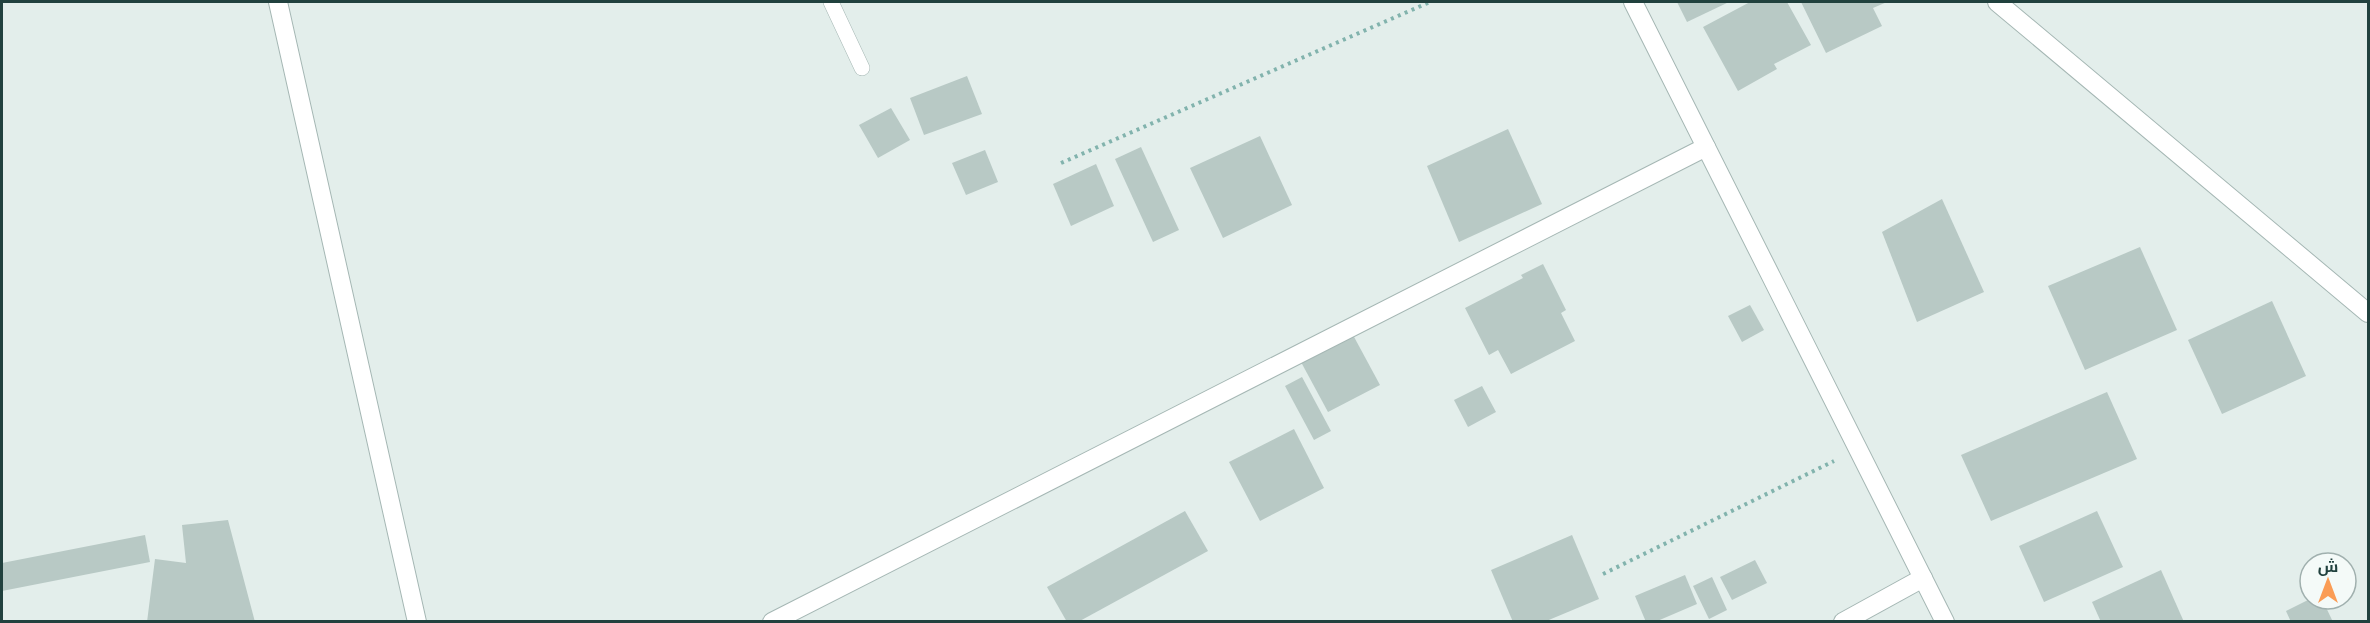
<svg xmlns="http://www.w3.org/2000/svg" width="2370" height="623" viewBox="0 0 2370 623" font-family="'Titillium Web',Cairo,sans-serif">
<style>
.building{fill:#b8c9c5}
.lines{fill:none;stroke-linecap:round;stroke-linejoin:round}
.service-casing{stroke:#a5b7b4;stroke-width:16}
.minor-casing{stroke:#a5b7b4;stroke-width:20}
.path{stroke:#82b3ad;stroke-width:4;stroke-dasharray:3 4.5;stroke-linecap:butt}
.service{stroke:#fff;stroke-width:15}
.minor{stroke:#fff;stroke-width:18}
</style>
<rect width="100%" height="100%" fill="#e3eeeb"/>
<g class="building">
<polygon points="1677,2 1729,2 1687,22"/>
<polygon points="1750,2 1787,2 1811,45 1774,64 1777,69 1738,91 1703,27"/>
<polygon points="1801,2 1887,2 1873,8 1882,26 1826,53"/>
<polygon points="967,76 982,114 924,135 910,98"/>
<polygon points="891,108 910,140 878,158 859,125"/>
<polygon points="1508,129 1542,204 1459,242 1427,166"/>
<polygon points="1260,136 1292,205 1223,238 1190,168"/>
<polygon points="1141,147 1179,230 1153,242 1115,159"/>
<polygon points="985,150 998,182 966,195 952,163"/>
<polygon points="1096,164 1114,206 1071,226 1053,184"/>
<polygon points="1942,199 1984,292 1917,322 1882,232"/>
<polygon points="2140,247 2177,330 2085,370 2048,286"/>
<polygon points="1543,264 1566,310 1561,313 1575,341 1511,374 1498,350 1489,355 1465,308 1523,278 1521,275"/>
<polygon points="2272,301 2306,376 2222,414 2188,340"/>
<polygon points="1750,305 1764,330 1742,342 1728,316"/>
<polygon points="1353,335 1380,385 1328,412 1301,362"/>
<polygon points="1302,377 1331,431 1314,440 1285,386"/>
<polygon points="1482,386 1496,412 1468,427 1454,400"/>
<polygon points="2107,392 2137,459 1991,521 1961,455"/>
<polygon points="1294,429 1324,488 1260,521 1229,462"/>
<polygon points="1185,511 1208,551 1078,622 1067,622 1047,587"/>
<polygon points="2097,511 2123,567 2044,602 2019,546"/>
<polygon points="228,520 255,622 147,622 155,559 186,563 182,525"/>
<polygon points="145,535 150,562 2,591 2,563"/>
<polygon points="1572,535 1599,599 1544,622 1513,622 1491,570"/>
<polygon points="1755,560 1767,583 1732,600 1720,577"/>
<polygon points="2161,570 2184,622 2101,622 2092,602"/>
<polygon points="1685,575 1697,604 1655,622 1646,622 1635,596"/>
<polygon points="1712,577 1727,610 1709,619 1693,586"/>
<polygon points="2310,599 2322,599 2333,622 2291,622 2286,611"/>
</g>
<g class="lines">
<g class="service-casing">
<polyline id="service" points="831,2 862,68"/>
</g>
<g class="minor-casing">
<g id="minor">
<polyline points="278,2 417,622"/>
<polyline points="1633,2 1945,622"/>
<polyline points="1997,2 2368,313"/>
<polyline points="772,622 1706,147"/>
<polyline points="1843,622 1923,578"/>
</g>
</g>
<g class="path">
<polyline points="1061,163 1430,2"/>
<polyline points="1603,574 1834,461"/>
</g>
<use href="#service" class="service"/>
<use href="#minor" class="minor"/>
</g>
<rect width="2370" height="623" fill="none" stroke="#21413e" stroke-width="6"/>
<g transform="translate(2328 581)"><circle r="28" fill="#f4faf8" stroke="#a0b0ae" stroke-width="1.5"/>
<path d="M0-4.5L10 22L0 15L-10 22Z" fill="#fa9c55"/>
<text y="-9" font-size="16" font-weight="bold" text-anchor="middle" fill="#21413e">ش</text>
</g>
</svg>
